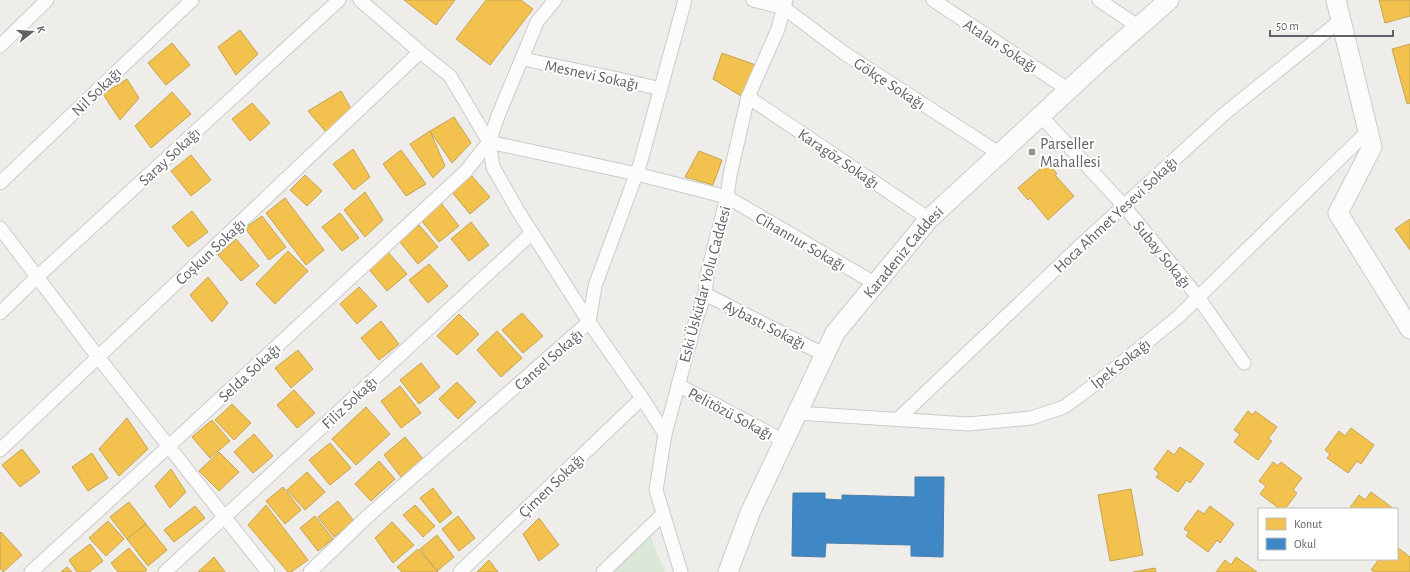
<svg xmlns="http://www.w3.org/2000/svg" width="1410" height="572" viewBox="0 0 1410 572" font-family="'Alegreya Sans',sans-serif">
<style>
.green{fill:#d9e8d7}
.homes{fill:#f2c14e;stroke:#c6a455}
.schools{fill:#3f88c5;stroke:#497da8}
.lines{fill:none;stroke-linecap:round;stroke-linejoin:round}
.street-casing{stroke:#cbcbca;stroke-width:15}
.secondary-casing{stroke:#cbcbca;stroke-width:21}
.street{stroke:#fcfcfc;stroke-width:13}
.secondary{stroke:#fcfcfc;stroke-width:19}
.poi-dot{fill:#919394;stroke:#fff;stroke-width:1.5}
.labels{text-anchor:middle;stroke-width:4;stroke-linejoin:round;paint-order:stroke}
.street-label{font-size:16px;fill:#5f6266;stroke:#fff}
.poi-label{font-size:16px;fill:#5f6266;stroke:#fff;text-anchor:start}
</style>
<rect width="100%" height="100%" fill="#eeede9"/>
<polygon class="green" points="650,535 665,572 612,572"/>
<g class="homes">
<polygon points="404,0 455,0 436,25"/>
<polygon points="486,0 521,0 533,9 490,65 456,39"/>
<polygon points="1379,0 1410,0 1410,16 1385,23"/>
<polygon points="240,30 258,54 236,75 218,47"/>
<polygon points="172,43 190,65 166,85 148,63"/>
<polygon points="1410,44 1410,103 1407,104 1392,49"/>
<polygon points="722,53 756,65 741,96 713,79"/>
<polygon points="127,79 139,98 120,120 103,94"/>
<polygon points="341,91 354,114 330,137 308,111"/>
<polygon points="172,92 191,114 151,148 135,126"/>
<polygon points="252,103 270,123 250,141 232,119"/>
<polygon points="454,117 471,143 452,163 430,131"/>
<polygon points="430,131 445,166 433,178 410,144"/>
<polygon points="353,149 370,177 354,190 333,164"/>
<polygon points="401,150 426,184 406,196 383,164"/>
<polygon points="699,151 722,160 713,185 685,177"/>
<polygon points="191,155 211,180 191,196 171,171"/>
<polygon points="1048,162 1057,174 1055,175 1074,196 1048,220 1030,198 1028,200 1018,188"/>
<polygon points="305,175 322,191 307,206 290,190"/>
<polygon points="471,175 490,197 470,214 451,191"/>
<polygon points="365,192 383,220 365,237 344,210"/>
<polygon points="285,198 324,250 306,265 266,213"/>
<polygon points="441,203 459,226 439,242 421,220"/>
<polygon points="192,211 208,232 188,247 172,227"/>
<polygon points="340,213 359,238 342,251 322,227"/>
<polygon points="262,216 286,247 269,260 245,228"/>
<polygon points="1410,219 1410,250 1395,229"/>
<polygon points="471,222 489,245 469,261 451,239"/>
<polygon points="419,225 438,247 418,264 399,241"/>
<polygon points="236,239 259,266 241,281 218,255"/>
<polygon points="288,251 308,271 275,304 256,284"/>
<polygon points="388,252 407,274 387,291 368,268"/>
<polygon points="429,264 448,286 428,303 409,280"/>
<polygon points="208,277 228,303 212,322 190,295"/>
<polygon points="359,287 377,306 357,324 340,304"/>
<polygon points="522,313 543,336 523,353 502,330"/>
<polygon points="459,314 479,334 457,355 437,336"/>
<polygon points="381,321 399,344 379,360 361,338"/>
<polygon points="497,331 522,358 501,377 477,350"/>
<polygon points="298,350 313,369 291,388 275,368"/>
<polygon points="421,363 440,387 419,404 400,380"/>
<polygon points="457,382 476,402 458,419 439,399"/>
<polygon points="400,386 421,413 401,428 381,401"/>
<polygon points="294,390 315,413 297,428 277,405"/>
<polygon points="232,404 251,423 234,440 215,420"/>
<polygon points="366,407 390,434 356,465 332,439"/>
<polygon points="1248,411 1253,415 1255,411 1277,427 1268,439 1272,441 1258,460 1234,442 1240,434 1234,430"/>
<polygon points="127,418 148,449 119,476 99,449"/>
<polygon points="212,420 230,441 210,458 192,437"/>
<polygon points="1351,428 1374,445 1361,464 1357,461 1348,473 1327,458 1330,454 1325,450 1339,431 1345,436"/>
<polygon points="254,434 273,456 253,473 234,452"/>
<polygon points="405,437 423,459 401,477 384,455"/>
<polygon points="330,443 351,468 330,485 309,460"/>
<polygon points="1180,447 1204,464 1190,483 1187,480 1178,492 1156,477 1159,473 1154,469 1168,450 1174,455"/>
<polygon points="22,449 40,472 20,487 2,465"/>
<polygon points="219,452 239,472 219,491 199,471"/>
<polygon points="92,453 108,478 88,491 72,467"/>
<polygon points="379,461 395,479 371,501 355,484"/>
<polygon points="1273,462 1278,466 1281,462 1302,478 1293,490 1297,493 1285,509 1280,509 1260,494 1266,486 1259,481"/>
<polygon points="171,469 186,492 170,508 155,486"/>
<polygon points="307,472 325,492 305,510 287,490"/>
<polygon points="283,487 301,510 285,524 266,501"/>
<polygon points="433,488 452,513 440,523 420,498"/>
<polygon points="1131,489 1143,555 1110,561 1098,495"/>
<polygon points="1371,492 1394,509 1349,509 1359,495 1365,500"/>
<polygon points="338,501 354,521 334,537 318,517"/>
<polygon points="129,502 146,524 127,539 110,517"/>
<polygon points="266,505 308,560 291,572 288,572 248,525"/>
<polygon points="415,505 435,526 423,537 403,515"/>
<polygon points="195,506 205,518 174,542 164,530"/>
<polygon points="1210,506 1234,524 1220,543 1217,540 1208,552 1186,536 1189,532 1184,529 1198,510 1204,514"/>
<polygon points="315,516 333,539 318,551 300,528"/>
<polygon points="458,516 475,538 459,551 442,529"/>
<polygon points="539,518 559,545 539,561 523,534"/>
<polygon points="108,521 124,539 106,556 89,538"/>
<polygon points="392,522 414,545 393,563 375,538"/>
<polygon points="146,524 167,550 148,566 127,539"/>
<polygon points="1,532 22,555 3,572 0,568 0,533"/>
<polygon points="437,535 454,557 437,571 420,549"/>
<polygon points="90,544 103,561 89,572 77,572 69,560"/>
<polygon points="1397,547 1410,557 1410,572 1375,572 1371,570 1379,559 1397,559"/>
<polygon points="129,548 147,570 144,572 118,572 111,563"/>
<polygon points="418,549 438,572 402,572 397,567"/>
<polygon points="214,557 225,572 198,572"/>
<polygon points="1236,557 1257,572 1216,572 1225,560 1231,565"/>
<polygon points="489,560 498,572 477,572"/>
<polygon points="67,567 72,572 61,572"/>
<polygon points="1155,568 1156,572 1133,572"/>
</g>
<polygon class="schools" points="915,477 944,477 943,557 911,556 911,545 826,543 825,557 792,556 793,493 825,493 825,499 842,500 842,495 915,497"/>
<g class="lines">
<g class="street-casing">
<g id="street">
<polyline points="360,0 420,52 450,76 489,142 493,167 518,211 589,322 642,398 665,434"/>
<polyline points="753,0 784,8 844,53 1000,154"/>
<polyline points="933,0 1069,90"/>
<polyline points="1099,0 1139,27"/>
<polyline points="0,46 47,0"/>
<polyline points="523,59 614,78 661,89"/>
<polyline points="748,97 929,219"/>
<polyline points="1041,116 1124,206 1198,297 1244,363"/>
<polyline points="489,142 637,174 727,197 876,284"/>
<polyline points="0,183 192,0"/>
<polyline points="0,228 98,357 268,572"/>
<polyline points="705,294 825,355"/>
<polyline points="0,313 37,277 339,0"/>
<polyline points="678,385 784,441"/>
<polyline points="797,413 968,424 1031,418 1064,407 1098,382 1178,317 1368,131"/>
<polyline points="898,419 1082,244 1224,114 1341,20"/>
<polyline points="0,450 420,52"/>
<polyline points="31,572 169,446 466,171 489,142 498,116 537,22 555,0"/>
<polyline points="165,572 532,233"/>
<polyline points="310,572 368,516 589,322 595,286 640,164 685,0"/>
<polyline points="460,572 642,398"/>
<polyline points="603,572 663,514"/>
<polyline points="681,572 656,490 665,434 695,323 705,294 707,275 727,197 730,175 748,97 778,29 786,0"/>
</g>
</g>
<g class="secondary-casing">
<g id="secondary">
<polyline points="1336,0 1372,147 1338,213 1410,329"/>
<path id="s1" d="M728 572 750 513 835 333 929 219 1102 59 1169 0"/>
</g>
</g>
<use href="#street" class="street"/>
<use href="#secondary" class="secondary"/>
</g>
<rect class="poi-dot" x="1028" y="148" width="8" height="8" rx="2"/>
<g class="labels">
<g class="street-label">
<text transform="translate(1001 45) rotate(33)" y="6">Atalan Sokağı</text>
<text transform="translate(592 74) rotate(12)" y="6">Mesnevi Sokağı</text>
<text transform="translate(890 83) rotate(33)" y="6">Gökçe Sokağı</text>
<text transform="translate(96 91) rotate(-44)" y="6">Nil Sokağı</text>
<text transform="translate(169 156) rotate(-43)" y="6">Saray Sokağı</text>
<text transform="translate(839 158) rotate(34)" y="6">Karagöz Sokağı</text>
<text transform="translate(1115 214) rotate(-43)" y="6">Hoca Ahmet Yesevi Sokağı</text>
<text transform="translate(801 241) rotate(30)" y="6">Cihannur Sokağı</text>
<text transform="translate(210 251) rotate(-43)" y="6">Coşkun Sokağı</text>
<text dy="6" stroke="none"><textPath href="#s1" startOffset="368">Karadeniz Caddesi</textPath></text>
<text transform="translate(1163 254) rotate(51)" y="6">Subay Sokağı</text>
<text transform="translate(704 284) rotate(-75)" y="6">Eski Üsküdar Yolu Caddesi</text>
<text transform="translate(765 324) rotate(27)" y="6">Aybastı Sokağı</text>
<text transform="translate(548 359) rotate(-41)" y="6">Cansel Sokağı</text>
<text transform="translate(1120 363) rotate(-38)" y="6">İpek Sokağı</text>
<text transform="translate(249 372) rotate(-43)" y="6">Selda Sokağı</text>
<text transform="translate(349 402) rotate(-43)" y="6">Filiz Sokağı</text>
<text transform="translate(731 413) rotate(28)" y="6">Pelitözü Sokağı</text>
<text transform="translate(551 485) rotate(-44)" y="6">Çimen Sokağı</text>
</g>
<g class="poi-label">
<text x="1040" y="149">Parseller<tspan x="1040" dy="18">Mahallesi</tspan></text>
</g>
</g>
<rect x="1258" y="508" width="140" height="52" fill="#ffffff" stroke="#bfc0c2"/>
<rect x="1266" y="518" width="20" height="12" fill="#f2c14e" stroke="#bfc0c2"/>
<text x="1294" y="528" font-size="12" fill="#5f6266">Konut</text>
<rect x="1266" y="538" width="20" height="12" fill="#3f88c5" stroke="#bfc0c2"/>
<text x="1294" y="548" font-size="12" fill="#5f6266">Okul</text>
<g transform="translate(32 32) rotate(73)" stroke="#ffffff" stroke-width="3" paint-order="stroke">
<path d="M0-3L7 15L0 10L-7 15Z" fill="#5f6266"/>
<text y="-6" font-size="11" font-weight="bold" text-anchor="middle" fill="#5f6266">K</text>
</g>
<path d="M1270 30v6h123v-6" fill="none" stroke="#5f6266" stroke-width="2"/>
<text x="1276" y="30" font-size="12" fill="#5f6266" stroke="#ffffff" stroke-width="3" paint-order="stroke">50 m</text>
</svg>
